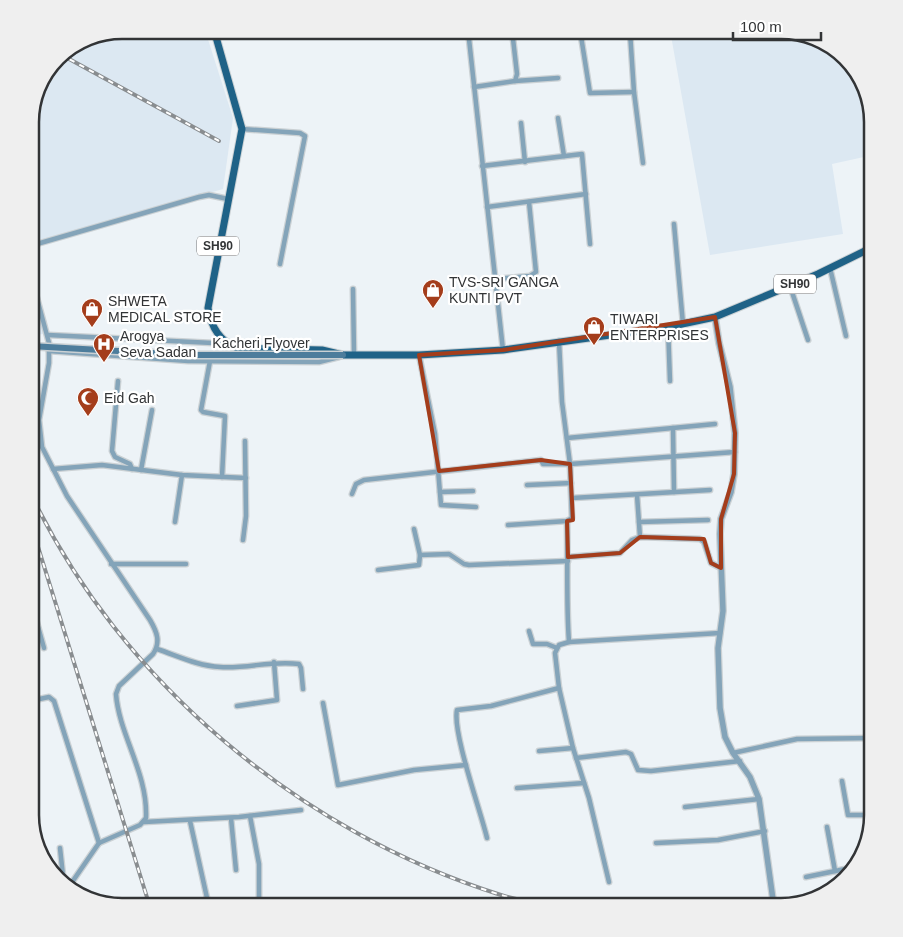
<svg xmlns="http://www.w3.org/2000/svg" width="903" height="937" viewBox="0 0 903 937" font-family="Arial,sans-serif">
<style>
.built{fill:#dce8f2}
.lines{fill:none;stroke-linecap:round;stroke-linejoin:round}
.minor-casing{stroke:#cbd1d4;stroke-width:7}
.tertiary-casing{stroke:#cbd1d4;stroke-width:8}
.primary-casing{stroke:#cbd1d4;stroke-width:9}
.minor{stroke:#84a4b9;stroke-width:4.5}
.tertiary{stroke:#84a4b9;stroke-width:5.5}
.primary{stroke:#1f6287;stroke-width:7}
.rail-casing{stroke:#898d90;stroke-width:4}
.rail{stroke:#fff;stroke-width:2;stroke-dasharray:5.5;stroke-linecap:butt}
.secondary-bridge-casing{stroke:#cbd1d4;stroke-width:9;stroke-linecap:butt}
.secondary-bridge{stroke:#4d7d9c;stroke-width:6}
.marked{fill:none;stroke:#a43d1b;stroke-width:4;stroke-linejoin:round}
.labels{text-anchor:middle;stroke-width:4.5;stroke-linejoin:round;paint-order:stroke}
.shield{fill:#fff;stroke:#707172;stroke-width:1}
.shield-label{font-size:12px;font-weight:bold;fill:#323436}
.poi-label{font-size:14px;fill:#323436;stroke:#fff;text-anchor:start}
.street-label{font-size:14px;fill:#323436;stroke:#fff}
.rim{fill:none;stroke:#323436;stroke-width:2.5}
</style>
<rect width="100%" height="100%" fill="#edf3f7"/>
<g class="built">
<polygon points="121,30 205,30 233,118 223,189 30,244 30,115 39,81 61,53"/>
<polygon points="670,30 787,30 822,40 851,61 873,121 873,155 832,164 843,234 710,255"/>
<polygon points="30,281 45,334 30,335"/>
</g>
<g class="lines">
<g class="minor-casing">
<g id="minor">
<polyline points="468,30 503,350"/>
<polyline points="580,30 590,93 634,92"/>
<polyline points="630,32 634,92 643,163"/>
<polyline points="515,81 558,78"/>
<polyline points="474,87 515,81 517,74 512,30"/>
<polyline points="558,118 564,156"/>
<polyline points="521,123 525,162"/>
<polyline points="242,129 300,133 305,136 280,264"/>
<polyline points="482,166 582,154 590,244"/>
<polyline points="487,207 586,194"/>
<polyline points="674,224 683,324"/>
<polyline points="30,246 199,197 209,195 228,199"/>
<polyline points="866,250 873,270"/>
<polyline points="830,268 846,336"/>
<path d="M30 272 49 343V363L39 420 42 447 67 496 150 620C157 632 161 642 153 654L119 686 116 694C119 735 148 773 146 818L140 825 99 843 68 888"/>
<polyline points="496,279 530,276 536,272 529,202"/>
<polyline points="790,286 808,340"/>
<polyline points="353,289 354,355"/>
<polyline points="668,327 670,381"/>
<polyline points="48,335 213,343 223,340"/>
<polyline points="49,351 188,361 319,362 339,357"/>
<polyline points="419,355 435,434 441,505 476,507"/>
<polyline points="210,361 201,410 203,412 225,416 222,477"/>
<polyline points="118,381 112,451 115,457 130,464 132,469"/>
<polyline points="673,428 674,492"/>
<polyline points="567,438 715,424"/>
<polyline points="53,469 102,465 182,475 246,478"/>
<polyline points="141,470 152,410"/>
<polyline points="527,485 571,483"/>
<polyline points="440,492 473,491"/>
<polyline points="352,494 356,484 364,480 541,460 543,464 570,464 735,452"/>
<polyline points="637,495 640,537"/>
<polyline points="572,498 710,490"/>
<path d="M567 521C568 562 566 602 569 642"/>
<polyline points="175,522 182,475"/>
<polyline points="639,522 708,520"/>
<polyline points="508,525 567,521 572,518 570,464 562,402 559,341"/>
<polyline points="243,540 246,516 245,441"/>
<polyline points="420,555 449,554 464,564 469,565 568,561"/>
<polyline points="568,557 620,553 632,540 640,537 700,539 704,542 711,563 721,568"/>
<polyline points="111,564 186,564"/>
<polyline points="378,570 419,565 420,555 414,529"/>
<polyline points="30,598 44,648"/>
<polyline points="529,631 533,644 547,644 557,648"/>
<path d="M157 649C178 656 198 666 220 667 247 669 272 660 299 664L301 668 303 689"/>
<polyline points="30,701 49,697 54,701 99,843"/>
<polyline points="323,703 338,785 414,770 466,765"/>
<polyline points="237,706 277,700 274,662"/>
<polyline points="539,751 573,748"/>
<polyline points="733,753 797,739 873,738"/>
<polyline points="576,758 626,752 631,754 638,770 651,771 740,761"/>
<polyline points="842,781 848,815 873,815"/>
<polyline points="517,788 584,783"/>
<polyline points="685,807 759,799"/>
<polyline points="250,816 259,864 259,907"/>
<polyline points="231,818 236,870"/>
<polyline points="190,821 209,907"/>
<polyline points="144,822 239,817 301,810"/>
<polyline points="827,827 835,871"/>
<path d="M487 838C481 812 452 732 457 710L491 706 559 688"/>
<polyline points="656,843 718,840 765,831"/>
<polyline points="60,848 64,885"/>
<polyline points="806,877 855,867"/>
<polyline points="609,882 589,798 573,748 559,688 555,653 559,645 569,642 720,633"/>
</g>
</g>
<g class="tertiary-casing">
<polyline id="tertiary" points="715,317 719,343 730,387 735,433 734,474 731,492 721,519 720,534 723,611 718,648 720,708 725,737 733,753 750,777 759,799 774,907"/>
</g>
<g class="primary-casing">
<path id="primary" d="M214 30 242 129 208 308C211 327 219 341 237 348L322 350 343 355H419L503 350 668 327 715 317 818 274 873 247"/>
</g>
<use href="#minor" class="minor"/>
<use href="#tertiary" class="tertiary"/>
<use href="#primary" class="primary"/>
<g class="rail-casing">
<g id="rail">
<polyline points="60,54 219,141"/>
<path d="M30 492C120 682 302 833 501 895 520 901 541 903 561 907"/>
<polyline points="30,521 150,907"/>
</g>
</g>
<use href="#rail" class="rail"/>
<g class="secondary-bridge-casing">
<polyline id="secondary-bridge" points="30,346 188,355 343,355"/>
</g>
<use href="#secondary-bridge" class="secondary-bridge"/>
</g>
<path class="marked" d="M715 317 735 433 734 474 721 519V568L711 563 704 539 640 537 620 553 568 557 567 521 573 520 570 464 541 460 439 471 419 355 503 350Z"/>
<defs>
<g id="shop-pin" transform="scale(1.125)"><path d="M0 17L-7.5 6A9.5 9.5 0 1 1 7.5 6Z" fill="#a43d1b" stroke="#fff"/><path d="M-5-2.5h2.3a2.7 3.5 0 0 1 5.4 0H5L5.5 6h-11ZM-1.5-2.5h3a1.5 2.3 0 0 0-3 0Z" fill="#fff"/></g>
<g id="hospital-pin" transform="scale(1.125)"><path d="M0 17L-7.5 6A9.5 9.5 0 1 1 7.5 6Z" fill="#a43d1b" stroke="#fff"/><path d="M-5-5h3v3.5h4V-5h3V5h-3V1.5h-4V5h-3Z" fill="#fff"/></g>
<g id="mosque-pin" transform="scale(1.125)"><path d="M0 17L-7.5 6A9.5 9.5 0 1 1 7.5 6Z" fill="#a43d1b" stroke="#fff"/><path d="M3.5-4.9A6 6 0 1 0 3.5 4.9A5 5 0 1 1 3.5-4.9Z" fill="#fff"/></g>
</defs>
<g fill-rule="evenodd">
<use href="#shop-pin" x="433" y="290"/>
<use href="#shop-pin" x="92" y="309"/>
<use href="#shop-pin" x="594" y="327"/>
<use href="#hospital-pin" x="104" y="344"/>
<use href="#mosque-pin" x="88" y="398"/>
</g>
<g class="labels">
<g class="shield">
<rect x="197" y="236.5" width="42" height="19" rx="4"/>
<rect x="774" y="274.5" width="42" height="19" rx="4"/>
</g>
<g class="shield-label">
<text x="218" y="250">SH90</text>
<text x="795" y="288">SH90</text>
</g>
<g class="poi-label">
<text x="449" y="287">TVS-SRI GANGA<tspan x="449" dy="16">KUNTI PVT</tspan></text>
<text x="108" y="306">SHWETA<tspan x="108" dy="16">MEDICAL STORE</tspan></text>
<text x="610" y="324">TIWARI<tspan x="610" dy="16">ENTERPRISES</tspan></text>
<text x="120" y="341">Arogya<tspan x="120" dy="16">Seva Sadan</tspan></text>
<text x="104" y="403">Eid Gah</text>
</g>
<g class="street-label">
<text x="261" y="348">Kacheri Flyover</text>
</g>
</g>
<path d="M0 0H903V937H0ZM122 39H781A83 83 0 0 1 864 122V815A83 83 0 0 1 781 898H122A83 83 0 0 1 39 815V122A83 83 0 0 1 122 39Z" fill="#efefef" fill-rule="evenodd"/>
<path class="rim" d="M122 39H781A83 83 0 0 1 864 122V815A83 83 0 0 1 781 898H122A83 83 0 0 1 39 815V122A83 83 0 0 1 122 39Z"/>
<path d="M733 32v8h88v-8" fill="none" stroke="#323436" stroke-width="2.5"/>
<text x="740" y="32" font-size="15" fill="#323436" stroke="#ffffff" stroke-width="4" paint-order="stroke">100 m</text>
</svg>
